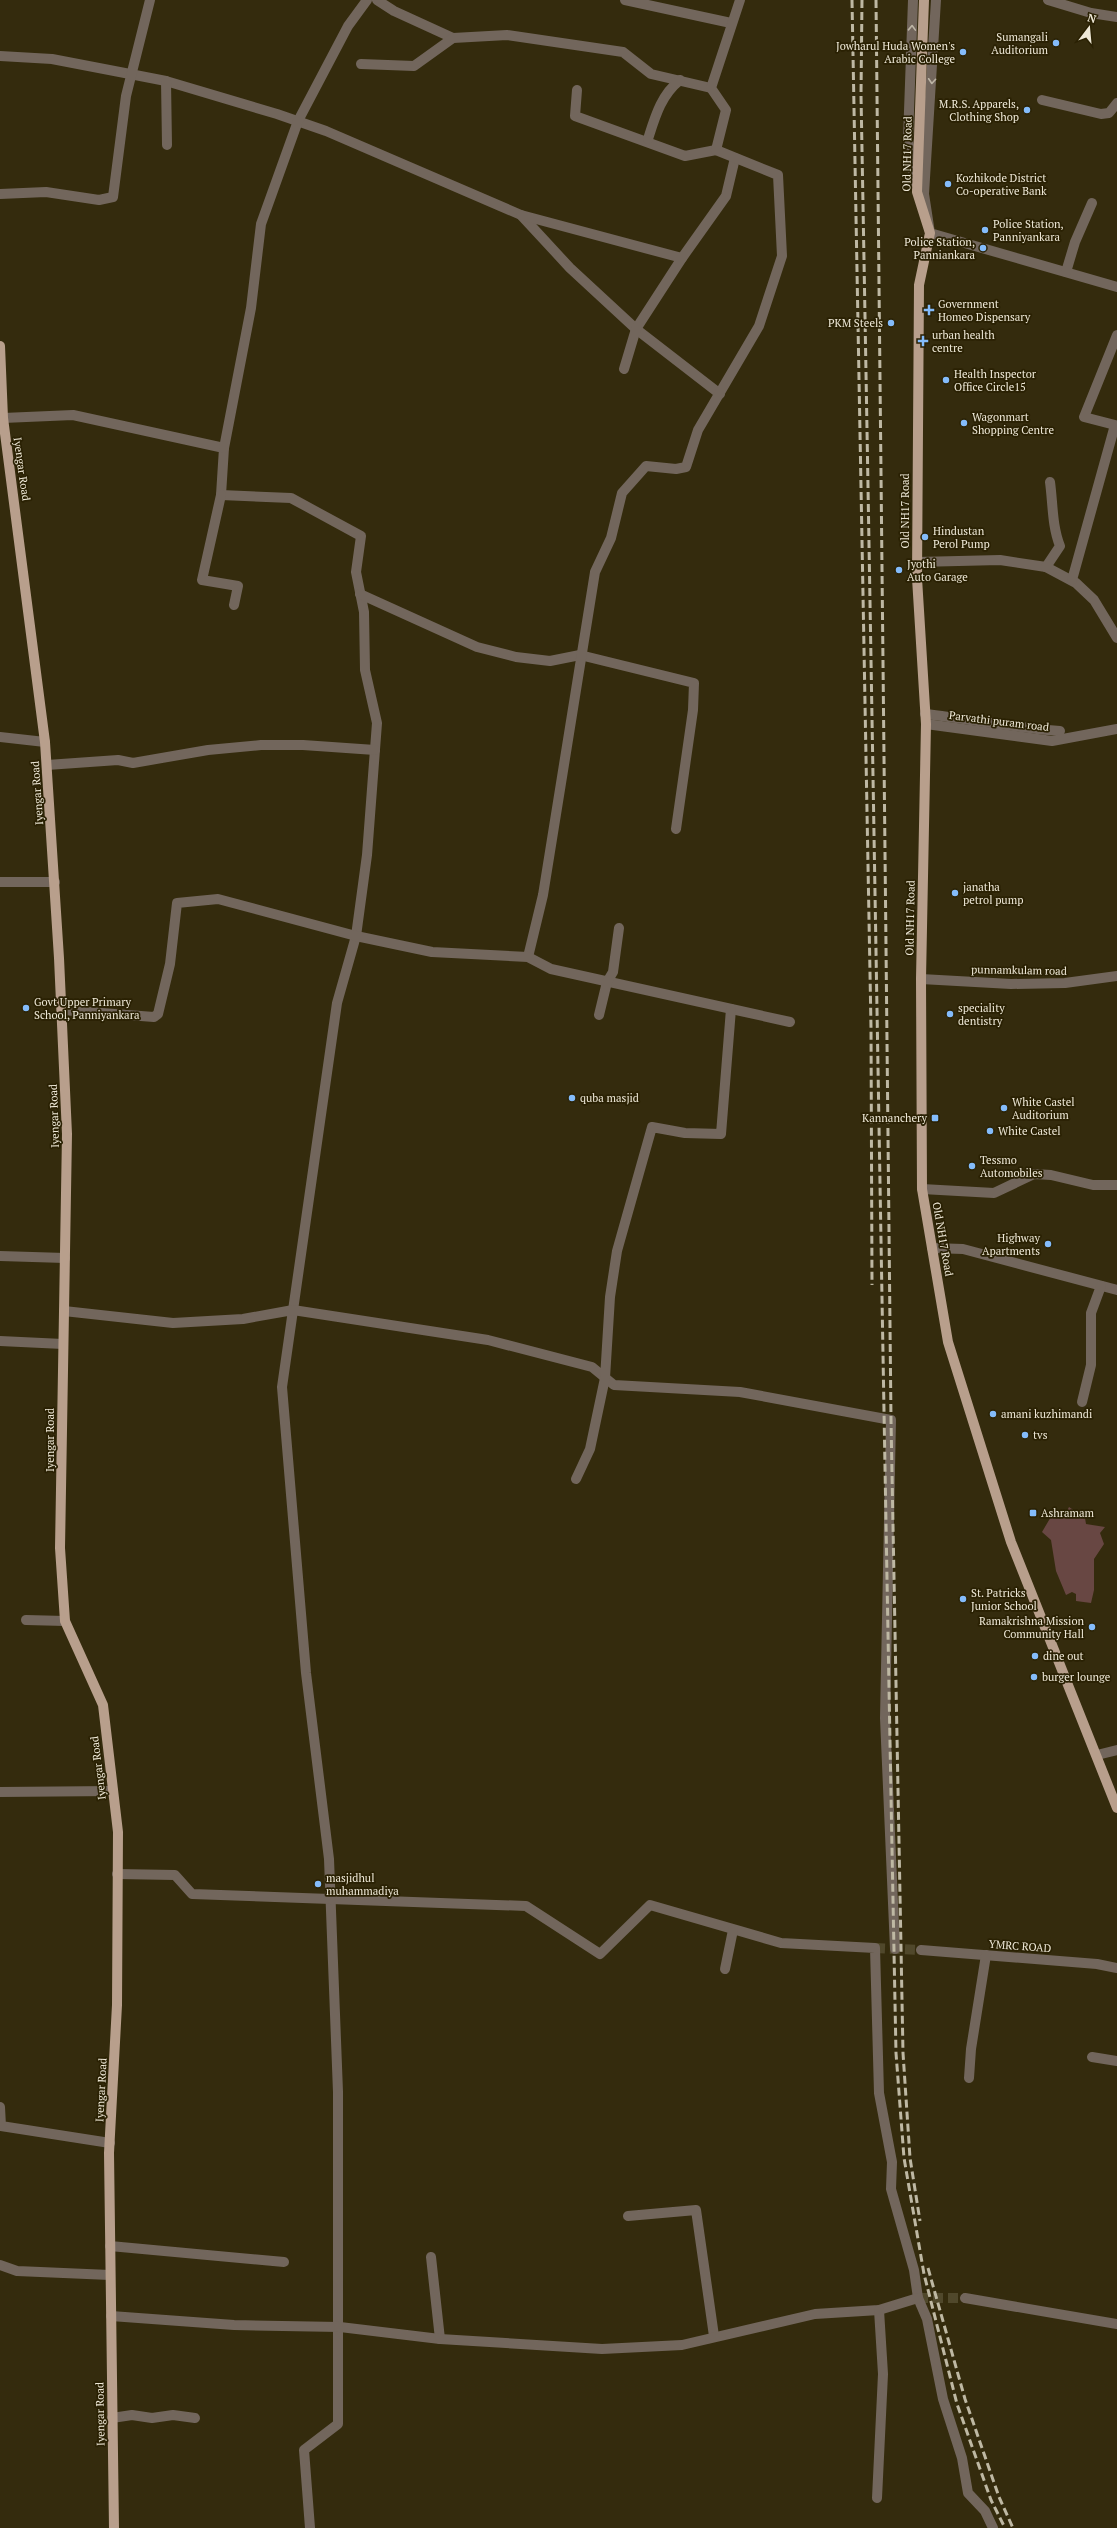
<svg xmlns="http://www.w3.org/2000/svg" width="1117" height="2528" viewBox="0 0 1117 2528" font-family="'PT Serif',serif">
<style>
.green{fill:#684743}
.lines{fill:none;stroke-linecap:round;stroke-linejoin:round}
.minor-tunnel{stroke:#50482b;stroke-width:10;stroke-dasharray:10 5;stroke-linecap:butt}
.minor{stroke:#72665c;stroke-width:10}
.major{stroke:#b89f8c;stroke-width:10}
.rail{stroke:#beb8a3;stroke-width:3;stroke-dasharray:8 4;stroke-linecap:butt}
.oneway{stroke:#bdb5a6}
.poi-dot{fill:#84bcfb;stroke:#2a2103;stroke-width:1.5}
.labels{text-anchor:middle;stroke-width:3.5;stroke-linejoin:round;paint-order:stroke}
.poi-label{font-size:11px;fill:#efe9d8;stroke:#2a2103;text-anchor:start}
.street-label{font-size:11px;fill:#efe9d8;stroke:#2a2103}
</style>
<rect width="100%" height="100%" fill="#342b0d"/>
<polygon class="green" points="1069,1507 1085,1518 1086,1524 1105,1527 1100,1533 1104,1544 1094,1559 1094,1590 1091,1603 1076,1601 1076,1594 1072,1592 1066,1595 1056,1571 1051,1540 1042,1532 1052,1515 1066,1513"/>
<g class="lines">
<g class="minor-tunnel">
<polyline points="875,1948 921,1950"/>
<polyline points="918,2298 965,2298"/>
</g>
<g class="minor">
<polyline points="377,0 394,11 453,38"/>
<polyline points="625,0 731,23"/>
<polyline points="913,0 908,139 916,187"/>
<polyline points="936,0 924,194 930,233 1117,287"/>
<polyline points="1048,0 1091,13 1117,17"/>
<polyline points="0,56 52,59 130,74 166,81 277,114 326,131 521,215 570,268 636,329 720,394"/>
<polyline points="361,64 414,66 453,38 507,35 623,52 651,74 711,88"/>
<polyline points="166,81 167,145"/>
<polyline points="577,90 575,116 685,156 716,150"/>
<polyline points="1042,100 1101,114 1109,113 1117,103"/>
<path d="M648 139C655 117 661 95 680 80"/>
<polyline points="0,194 46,192 99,200 113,197 126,96 150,0"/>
<polyline points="521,215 682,258"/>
<polyline points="1066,272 1075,242 1092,203"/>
<polyline points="624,369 636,329 682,258 726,196 735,158"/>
<polyline points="3,418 73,415 224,448 221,495 291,498 361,536 356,572 364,612 365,670 377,723 367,855 356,936 337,1003 282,1387 306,1673 329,1859 338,2092 338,2424 304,2450 310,2528"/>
<polyline points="224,448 251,308 261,224 298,121 348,26 367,0"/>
<polyline points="221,495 202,580 238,586 234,605"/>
<polyline points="917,562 1000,560 1046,567 1076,583 1094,600 1117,638"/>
<path d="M1046 567 1060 546C1052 526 1053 504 1050 482"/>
<polyline points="1072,580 1115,425 1084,417 1117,335"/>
<polyline points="360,594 477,647 516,657 550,661 580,655 694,683 693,710 676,829"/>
<path d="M925 714C971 719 1015 728 1060 731"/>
<polyline points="926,724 1052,741 1117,729"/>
<polyline points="0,737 45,742"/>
<polyline points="47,765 118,760 133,763 208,750 261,745 303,745 375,750"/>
<polyline points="0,882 55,882"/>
<polyline points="528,957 543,895 595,572 611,538 622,493 646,466 676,469 686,467 698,430 759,326 782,256 778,175 716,150 726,110 711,88 740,0"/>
<polyline points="921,979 1011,984 1065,983 1117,976"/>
<polyline points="62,1010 154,1017 158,1014 170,964 177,903 218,899 356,936 432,952 528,957 551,969 790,1022"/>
<polyline points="599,1015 607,982 613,972 619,928"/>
<polyline points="922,1189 994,1193 1034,1174 1051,1175 1093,1185 1117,1185"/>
<polyline points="932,1248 963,1249 1117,1290"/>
<polyline points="0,1256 65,1258"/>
<polyline points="64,1311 173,1323 243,1319 293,1310 488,1340 592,1367 614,1385 740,1392 891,1420 885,1718 895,1949"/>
<polyline points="0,1341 63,1344"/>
<polyline points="1082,1402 1091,1365 1091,1313 1101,1286"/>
<polyline points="576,1479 590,1449 605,1378 610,1297 617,1251 652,1127 685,1133 721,1134 731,1009"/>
<polyline points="26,1620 65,1621"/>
<polyline points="1097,1755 1117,1750"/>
<polyline points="0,1792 113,1791"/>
<polyline points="117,1874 175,1875 192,1894 526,1906 600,1954 650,1905 781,1943 875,1948 879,2093 892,2162 891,2189 914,2270 918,2298 927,2319 943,2399 962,2458 968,2493 985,2511 993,2528"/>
<polyline points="921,1950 1097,1964 1117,1968"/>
<polyline points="725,1969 733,1930"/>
<polyline points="1092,2057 1117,2061"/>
<polyline points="969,2078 971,2049 986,1955"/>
<polyline points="0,2107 1,2126 110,2143"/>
<polyline points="628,2216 696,2210 714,2336"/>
<polyline points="110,2246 284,2262"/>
<polyline points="431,2257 440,2339"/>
<polyline points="0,2265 17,2271 110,2275"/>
<polyline points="965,2298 1117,2324"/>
<polyline points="111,2316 234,2325 340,2327 440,2339 602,2349 682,2345 815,2314 879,2310 918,2298"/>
<polyline points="112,2418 132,2415 152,2418 173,2415 195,2418"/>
<polyline points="877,2498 883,2374 879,2310"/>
</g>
<g class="major">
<polyline points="924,0 917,192 930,233 919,285 917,578 926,724 921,979 922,1189 948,1342 1011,1542 1117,1808"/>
<polyline points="0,346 3,418 45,742 59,958 67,1134 60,1548 65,1621 103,1705 118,1832 117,2005 109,2153 114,2528"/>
</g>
<g class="rail">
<polyline points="852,0 871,1027 872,1285"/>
<path d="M862 0 861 95C873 748 883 1401 896 2053L904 2158 924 2274 957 2404 991 2500 1005 2528"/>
<polyline points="876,0 891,1420 903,2053 910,2158 920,2221"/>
<polyline points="928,2268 965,2399 999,2497 1013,2528"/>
</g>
</g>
<defs><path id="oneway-chevron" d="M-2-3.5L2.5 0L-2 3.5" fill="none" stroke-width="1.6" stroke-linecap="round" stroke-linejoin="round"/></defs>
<g class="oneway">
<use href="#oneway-chevron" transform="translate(912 28) rotate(-88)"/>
<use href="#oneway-chevron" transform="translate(932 81) rotate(94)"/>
</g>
<g class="poi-dot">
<circle cx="1056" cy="43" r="4"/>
<circle cx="963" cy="52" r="4"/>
<circle cx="1027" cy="110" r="4"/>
<circle cx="948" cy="184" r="4"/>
<circle cx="985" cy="230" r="4"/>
<circle cx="983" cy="248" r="4"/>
<path d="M927 304h4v4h4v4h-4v4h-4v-4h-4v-4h4z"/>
<circle cx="891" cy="323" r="4"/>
<path d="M921 335h4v4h4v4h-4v4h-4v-4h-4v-4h4z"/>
<circle cx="946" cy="380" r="4"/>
<circle cx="964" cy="423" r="4"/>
<circle cx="925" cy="537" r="4"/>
<circle cx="899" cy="570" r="4"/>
<circle cx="955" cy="893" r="4"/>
<circle cx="26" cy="1008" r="4"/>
<circle cx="950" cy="1014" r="4"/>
<circle cx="572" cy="1098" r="4"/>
<circle cx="1004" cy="1108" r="4"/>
<rect x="931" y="1114" width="8" height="8" rx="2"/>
<circle cx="990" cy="1131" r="4"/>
<circle cx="972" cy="1166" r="4"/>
<circle cx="1048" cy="1244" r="4"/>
<circle cx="993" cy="1414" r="4"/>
<circle cx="1025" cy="1435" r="4"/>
<rect x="1029" y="1509" width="8" height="8" rx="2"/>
<circle cx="963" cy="1599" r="4"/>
<circle cx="1092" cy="1627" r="4"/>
<circle cx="1035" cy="1656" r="4"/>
<circle cx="1034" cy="1677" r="4"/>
<circle cx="318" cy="1884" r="4"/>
</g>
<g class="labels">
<g class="poi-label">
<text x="1048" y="41" text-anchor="end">Sumangali<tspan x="1048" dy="13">Auditorium</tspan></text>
<text x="955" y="50" text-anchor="end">Jowharul Huda Women's<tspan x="955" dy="13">Arabic College</tspan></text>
<text x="1019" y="108" text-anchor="end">M.R.S. Apparels,<tspan x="1019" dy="13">Clothing Shop</tspan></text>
<text x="956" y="182">Kozhikode District<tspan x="956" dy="13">Co-operative Bank</tspan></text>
<text x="993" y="228">Police Station,<tspan x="993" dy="13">Panniyankara</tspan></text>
<text x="975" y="246" text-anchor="end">Police Station,<tspan x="975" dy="13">Panniankara</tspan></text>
<text x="938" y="308">Government<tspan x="938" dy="13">Homeo Dispensary</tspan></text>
<text x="883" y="327" text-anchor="end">PKM Steels</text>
<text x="932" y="339">urban health<tspan x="932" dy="13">centre</tspan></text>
<text x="954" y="378">Health Inspector<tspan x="954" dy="13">Office Circle15</tspan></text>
<text x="972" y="421">Wagonmart<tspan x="972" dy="13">Shopping Centre</tspan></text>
<text x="933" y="535">Hindustan<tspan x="933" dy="13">Perol Pump</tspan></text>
<text x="907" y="568">Jyothi<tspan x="907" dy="13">Auto Garage</tspan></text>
<text x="963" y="891">janatha<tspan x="963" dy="13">petrol pump</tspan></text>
<text x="34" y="1006">Govt Upper Primary<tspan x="34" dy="13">School, Panniyankara</tspan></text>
<text x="958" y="1012">speciality<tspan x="958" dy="13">dentistry</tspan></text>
<text x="580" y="1102">quba masjid</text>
<text x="1012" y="1106">White Castel<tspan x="1012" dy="13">Auditorium</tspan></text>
<text x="927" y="1122" text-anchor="end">Kannanchery</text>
<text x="998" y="1135">White Castel</text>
<text x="980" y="1164">Tessmo<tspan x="980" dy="13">Automobiles</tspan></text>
<text x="1040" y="1242" text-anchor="end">Highway<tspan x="1040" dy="13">Apartments</tspan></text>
<text x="1001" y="1418">amani kuzhimandi</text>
<text x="1033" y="1439">tvs</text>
<text x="1041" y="1517">Ashramam</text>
<text x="971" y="1597">St. Patricks<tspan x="971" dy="13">Junior School</tspan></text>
<text x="1084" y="1625" text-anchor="end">Ramakrishna Mission<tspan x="1084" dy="13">Community Hall</tspan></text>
<text x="1043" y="1660">dine out</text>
<text x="1042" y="1681">burger lounge</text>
<text x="326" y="1882">masjidhul<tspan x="326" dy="13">muhammadiya</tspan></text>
</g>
<g class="street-label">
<text transform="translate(907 154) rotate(-89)" y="4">Old NH17 Road</text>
<text transform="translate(22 469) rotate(82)" y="4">Iyengar Road</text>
<text transform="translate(905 511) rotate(-90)" y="4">Old NH17 Road</text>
<text transform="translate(999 721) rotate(7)" y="4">Parvathi puram road</text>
<text transform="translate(37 793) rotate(-94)" y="4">Iyengar Road</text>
<text transform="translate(910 918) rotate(-89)" y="4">Old NH17 Road</text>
<text transform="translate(1019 970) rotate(1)" y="4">punnamkulam road</text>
<text transform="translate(54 1116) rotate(-92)" y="4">Iyengar Road</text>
<text transform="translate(943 1239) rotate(80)" y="4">Old NH17 Road</text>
<text transform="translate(50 1440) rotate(-90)" y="4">Iyengar Road</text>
<text transform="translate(98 1768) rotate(-97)" y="4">Iyengar Road</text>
<text transform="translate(1020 1946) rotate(4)" y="4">YMRC ROAD</text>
<text transform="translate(101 2090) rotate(-87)" y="4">Iyengar Road</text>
<text transform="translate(100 2414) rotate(-91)" y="4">Iyengar Road</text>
</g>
</g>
<g transform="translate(1089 28) rotate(16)" stroke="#2a2103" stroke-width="3" paint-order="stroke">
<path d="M0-3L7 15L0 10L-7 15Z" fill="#efe9d8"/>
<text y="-6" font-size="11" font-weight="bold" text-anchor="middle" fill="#efe9d8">N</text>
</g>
</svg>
